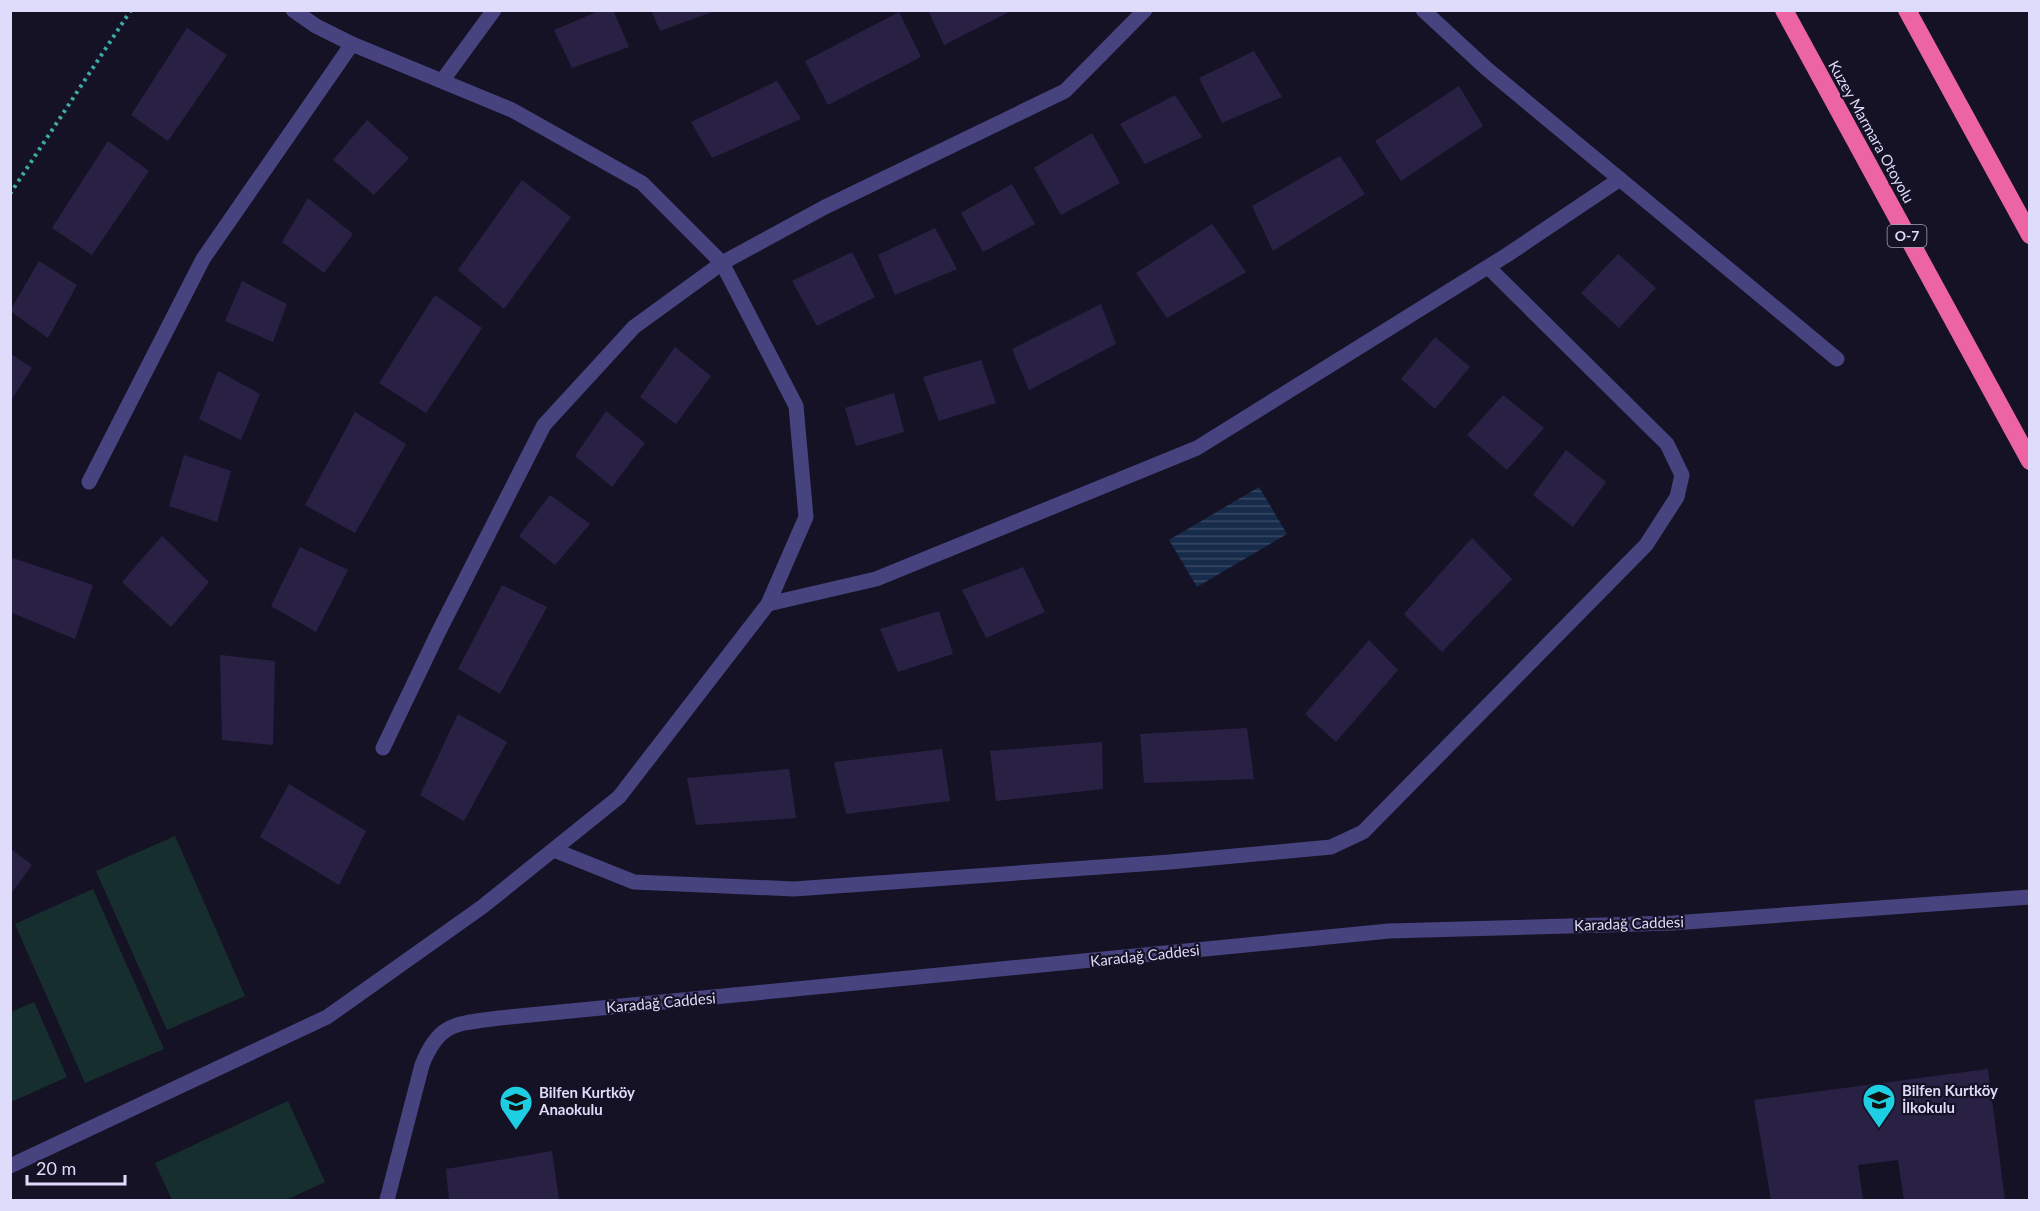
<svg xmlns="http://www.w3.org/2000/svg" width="2040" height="1211" viewBox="0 0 2040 1211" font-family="Lato,sans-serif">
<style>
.grass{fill:#162f2e}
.water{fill:url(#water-rules)}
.building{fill:#282144}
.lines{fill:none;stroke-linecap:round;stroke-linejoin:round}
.path{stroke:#3eaca6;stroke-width:4;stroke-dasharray:3 4.5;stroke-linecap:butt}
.service{stroke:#46437f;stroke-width:15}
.tertiary{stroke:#46437f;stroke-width:15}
.motorway{stroke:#ed64a4;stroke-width:18}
.labels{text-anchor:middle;stroke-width:4.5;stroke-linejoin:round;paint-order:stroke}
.shield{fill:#161226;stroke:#a39fbb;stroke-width:1.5}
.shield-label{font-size:14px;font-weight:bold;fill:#dfdbfb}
.street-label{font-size:15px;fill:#dfdbfb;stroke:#161226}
.poi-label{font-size:15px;font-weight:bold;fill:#dfdbfb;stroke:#161226;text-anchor:start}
</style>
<defs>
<pattern id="water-rules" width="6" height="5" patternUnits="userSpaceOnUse" patternTransform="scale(1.5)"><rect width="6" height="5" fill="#172b4a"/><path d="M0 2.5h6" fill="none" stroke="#384965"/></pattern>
</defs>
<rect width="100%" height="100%" fill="#161226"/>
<g class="grass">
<polygon points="175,836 245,996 167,1030 96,871"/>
<polygon points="93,889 164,1049 85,1083 15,924"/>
<polygon points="34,1002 67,1077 11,1102 11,1012"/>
<polygon points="288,1101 325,1182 286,1200 172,1200 155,1163"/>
</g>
<polygon class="water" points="1259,487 1287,534 1197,587 1169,540"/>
<g class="building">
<polygon points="601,10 613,10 629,47 572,68 554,30"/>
<polygon points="651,10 715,10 715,11 660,31"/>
<polygon points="928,10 1013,10 944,45"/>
<polygon points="899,12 921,57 828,105 805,61"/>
<polygon points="187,28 227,55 168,141 131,115"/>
<polygon points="1254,51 1282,97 1222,123 1199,78"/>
<polygon points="777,81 801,119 712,158 691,122"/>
<polygon points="1459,86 1483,126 1401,181 1375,141"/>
<polygon points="1175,95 1202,137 1145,164 1120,124"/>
<polygon points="367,120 409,158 374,195 333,160"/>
<polygon points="1092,133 1120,183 1061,215 1034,168"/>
<polygon points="108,141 149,171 92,255 52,228"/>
<polygon points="1340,156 1365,194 1273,251 1252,206"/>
<polygon points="522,180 571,217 504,309 458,270"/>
<polygon points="1012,184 1035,224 983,252 961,213"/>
<polygon points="308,198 353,234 324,273 282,242"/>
<polygon points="1212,224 1246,272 1167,318 1136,273"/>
<polygon points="935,228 957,269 895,295 878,255"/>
<polygon points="852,252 875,297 817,326 792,281"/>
<polygon points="1618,254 1656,288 1619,328 1581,293"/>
<polygon points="39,261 77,285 48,338 10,311"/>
<polygon points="242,281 287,304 273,342 225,321"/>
<polygon points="435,295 482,328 426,413 379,383"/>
<polygon points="1101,304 1116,344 1029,390 1012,349"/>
<polygon points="1435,337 1470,367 1435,409 1401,379"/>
<polygon points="675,347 711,376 676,424 640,397"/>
<polygon points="10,353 32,368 10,402"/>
<polygon points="981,360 996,403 939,421 923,377"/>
<polygon points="218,371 260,394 241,440 199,419"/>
<polygon points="894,393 904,432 856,446 845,408"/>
<polygon points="1503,395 1544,428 1507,470 1467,435"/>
<polygon points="606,411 645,443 612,487 575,456"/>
<polygon points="355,412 406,444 355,533 305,505"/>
<polygon points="1566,450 1606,482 1573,527 1533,495"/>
<polygon points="184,455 231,471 217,522 169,506"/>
<polygon points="550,495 590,524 555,565 519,536"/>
<polygon points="162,536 209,582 171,627 122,582"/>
<polygon points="1472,538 1512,579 1442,652 1404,614"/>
<polygon points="300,547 348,570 316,632 271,606"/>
<polygon points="10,557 93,585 75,639 10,612"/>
<polygon points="1023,567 1045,612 986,638 962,590"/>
<polygon points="502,585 547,607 500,694 458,669"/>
<polygon points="939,611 953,654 898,672 880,629"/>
<polygon points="1369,640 1398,670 1336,742 1305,714"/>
<polygon points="220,655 275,661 273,745 222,740"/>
<polygon points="458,714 507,742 464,821 420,795"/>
<polygon points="1247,728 1254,779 1144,783 1140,734"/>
<polygon points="1102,742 1103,789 996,801 990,751"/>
<polygon points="942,749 950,801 846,814 834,762"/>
<polygon points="789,769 796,818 696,825 687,778"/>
<polygon points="289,784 366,831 339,885 260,837"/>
<polygon points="10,848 32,865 10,895"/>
<polygon points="1988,1069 2005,1200 1904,1200 1898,1160 1858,1165 1863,1200 1771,1200 1754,1100"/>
<polygon points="552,1151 559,1200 449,1200 446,1169"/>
</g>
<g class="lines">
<polyline class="path" points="10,194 131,10"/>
<g class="service">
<polyline points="1423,10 1487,69 1837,359"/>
<polyline points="442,81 494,10"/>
<polyline points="89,482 203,259 352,44"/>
<polyline points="768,604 876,579 1197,448 1507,255 1620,179"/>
<polyline points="383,748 438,633 544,425 634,327 722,263 825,207 1065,91 1145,10"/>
<polyline points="554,850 634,882 794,889 1170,862 1331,847 1363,832 1646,545 1677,497 1682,475 1667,444 1488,267"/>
<polyline points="10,1166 327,1017 482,907 619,797 768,604 806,517 796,406 722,263 642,183 512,110 352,44 316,26 293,10"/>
</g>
<path class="tertiary" d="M387 1200 422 1065C439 1022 456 1024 499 1018L1389 931 1673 923 2030 897"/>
<g class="motorway">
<polyline points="1784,10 2030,461"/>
<polyline points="1907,10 2030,235"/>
</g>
</g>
<defs>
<g id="school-pin" transform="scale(1.725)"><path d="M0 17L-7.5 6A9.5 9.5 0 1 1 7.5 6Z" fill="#1ecfe4" stroke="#161226"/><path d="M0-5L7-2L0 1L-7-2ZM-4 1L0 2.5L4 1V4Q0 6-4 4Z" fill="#111"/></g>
</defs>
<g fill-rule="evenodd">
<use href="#school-pin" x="1879" y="1100"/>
<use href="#school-pin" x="516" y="1102"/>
</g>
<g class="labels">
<rect class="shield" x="1887.5" y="225" width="39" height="22" rx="4.5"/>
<g class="shield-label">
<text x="1907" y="241">O-7</text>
</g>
<g class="street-label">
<text transform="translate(1871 132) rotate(61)" y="5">Kuzey Marmara Otoyolu</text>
<text transform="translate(1629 924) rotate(-2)" y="5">Karadağ Caddesi</text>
<text transform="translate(1145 956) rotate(-6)" y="5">Karadağ Caddesi</text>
<text transform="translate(661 1003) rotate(-5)" y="5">Karadağ Caddesi</text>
</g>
<g class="poi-label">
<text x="1902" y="1096">Bilfen Kurtköy<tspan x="1902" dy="17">İlkokulu</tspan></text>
<text x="539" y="1098">Bilfen Kurtköy<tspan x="539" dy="17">Anaokulu</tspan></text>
</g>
</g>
<rect width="2040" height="1211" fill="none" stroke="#dfdbfb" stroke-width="24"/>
<path d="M27 1175v9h98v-9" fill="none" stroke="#dfdbfb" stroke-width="3"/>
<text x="36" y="1175" font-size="18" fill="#dfdbfb" stroke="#161226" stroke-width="4.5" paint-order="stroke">20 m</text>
</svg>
